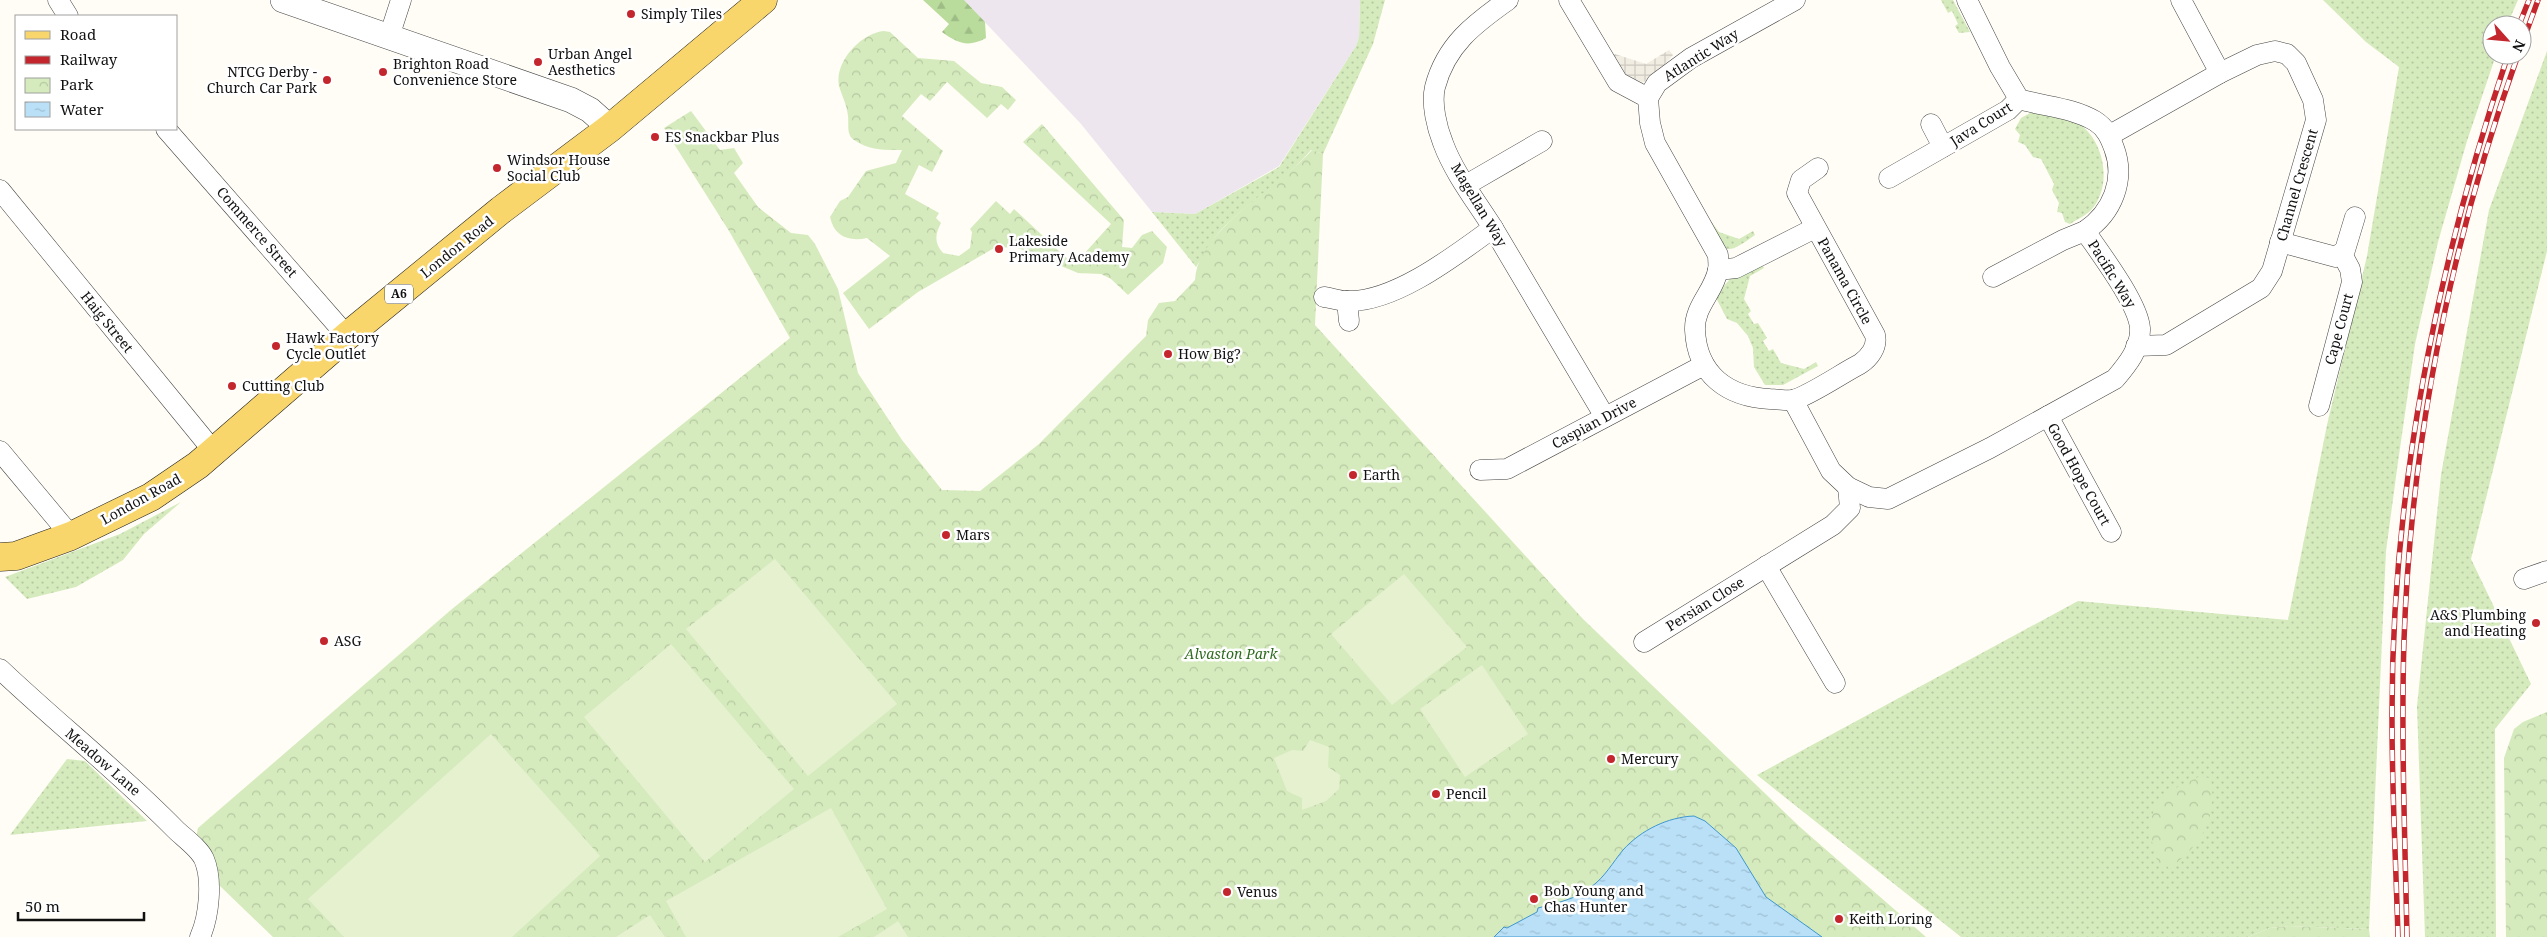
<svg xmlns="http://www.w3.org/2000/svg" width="2547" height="937" viewBox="0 0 2547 937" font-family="'Noto Serif',serif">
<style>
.industrial{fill:#eee6ef}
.grass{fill:url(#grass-dots)}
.forest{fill:url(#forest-firs)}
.park{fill:url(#park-crowns)}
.pitch{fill:#e6f2cf}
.plaza{fill:url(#plaza-grid)}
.water{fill:url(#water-ripples);stroke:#3f96cf}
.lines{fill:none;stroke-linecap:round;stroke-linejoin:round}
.minor-casing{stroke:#444;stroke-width:21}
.tertiary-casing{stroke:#444;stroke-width:26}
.primary-casing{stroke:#222;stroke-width:29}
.minor{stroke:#fff;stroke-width:20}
.tertiary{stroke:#fff;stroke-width:25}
.primary{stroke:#f9d66b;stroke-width:28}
.rail-casing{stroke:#c4262e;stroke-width:5.5}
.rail{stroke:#fff;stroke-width:4;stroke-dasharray:11;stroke-linecap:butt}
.poi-dot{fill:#c4262e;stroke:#fff;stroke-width:2}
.labels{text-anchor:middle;stroke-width:5;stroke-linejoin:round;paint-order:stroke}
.shield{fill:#fff;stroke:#585858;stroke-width:1}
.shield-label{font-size:12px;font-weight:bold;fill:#111}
.poi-label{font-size:14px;fill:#111;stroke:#fff;text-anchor:start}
.street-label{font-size:14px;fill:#111;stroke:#fff}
.park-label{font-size:14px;font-style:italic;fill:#2f6b1f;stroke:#fff}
</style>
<defs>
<pattern id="grass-dots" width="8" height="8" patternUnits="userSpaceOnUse" patternTransform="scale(1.25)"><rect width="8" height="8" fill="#d5ebbd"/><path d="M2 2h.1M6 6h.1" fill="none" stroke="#b6c8a1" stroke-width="1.8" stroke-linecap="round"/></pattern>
<pattern id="forest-firs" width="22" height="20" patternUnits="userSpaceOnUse" patternTransform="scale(1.25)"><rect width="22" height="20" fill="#b9dc9c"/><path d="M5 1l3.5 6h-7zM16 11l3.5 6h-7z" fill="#9ebc85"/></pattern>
<pattern id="park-crowns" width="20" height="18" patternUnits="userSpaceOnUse" patternTransform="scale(1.25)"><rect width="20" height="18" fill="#d5ebbd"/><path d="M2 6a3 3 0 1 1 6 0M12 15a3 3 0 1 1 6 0" fill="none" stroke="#b6c8a1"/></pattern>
<pattern id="plaza-grid" width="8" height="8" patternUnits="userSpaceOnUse" patternTransform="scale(1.25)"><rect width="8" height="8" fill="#f1ede2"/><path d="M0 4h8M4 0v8" fill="none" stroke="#cecac1"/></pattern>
<pattern id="water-ripples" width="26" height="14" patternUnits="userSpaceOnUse" patternTransform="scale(1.25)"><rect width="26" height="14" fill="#b9e0f7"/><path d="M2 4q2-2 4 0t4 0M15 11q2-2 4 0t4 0" fill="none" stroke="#9ebfd3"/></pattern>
</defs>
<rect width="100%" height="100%" fill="#fffdf5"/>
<polygon class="industrial" points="964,0 1360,0 1359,37 1356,46 1279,166 1195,214 1152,212 1081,124"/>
<g class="grass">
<path d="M1360 0H1385L1373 44 1323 154 1311 150C1287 179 1252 199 1225 226 1213 237 1205 254 1196 267L1152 212 1195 214 1279 167 1356 46 1359 37Z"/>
<polygon points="1941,0 1953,0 1970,32 1959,33 1955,26 1958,24 1952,11 1948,13"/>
<polygon points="2323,0 2518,0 2507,25 2492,25 2492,55 2496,55 2467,141 2438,242 2415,344 2398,462 2386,551 2369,929 2288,926 2270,928 2248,937 1961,937 1757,775 2078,601 2288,620 2327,425 2367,256 2399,67 2366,42"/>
<polygon points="2547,51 2547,251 2471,559 2531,684 2495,729 2496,937 2425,937 2417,706 2441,475 2489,210"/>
<path d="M2030 113C2046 113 2064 113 2078 123 2104 140 2113 184 2092 209 2086 216 2077 219 2070 224L2065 222 2062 213 2057 212 2059 203 2052 190 2054 184 2041 159 2033 157 2025 145 2018 142 2020 135 2015 129 2021 118Z"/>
<path d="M1710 220 1719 232 1739 239 1753 231 1755 235C1723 258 1726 252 1707 222Z"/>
<polygon points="1760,261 1764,268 1750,276 1744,299 1751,311 1748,314 1754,324 1758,323 1767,338 1763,341 1769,351 1773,349 1781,363 1804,369 1816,362 1818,366 1783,385 1765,385 1754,367 1753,348 1748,336 1737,323 1727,319 1715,296 1730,279"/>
<polygon points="181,502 144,534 123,560 76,587 27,599 5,577 120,534"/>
<polygon points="67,759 85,761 147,821 10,835"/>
</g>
<path class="forest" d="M923 0H964L985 22 986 38C968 48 957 43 942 32L949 24Z"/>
<g class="park">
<path d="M884 31 890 32 918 58 954 61 981 83 1002 87 1016 100 1008 110 1001 104 987 118 947 82 930 101 921 94 902 116 943 151 932 172 919 165 905 194 939 213 936 218 941 223C935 234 934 243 943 253L959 256 970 248 972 232 970 229 996 201 1010 214 1014 209 1074 265 1111 224 1023 142 1042 124 1124 220 1122 247 1132 248 1142 235 1152 231 1167 247 1163 263 1128 295 1111 279 1101 274 1078 273 1018 248 996 247 918 292 869 329 843 293 890 256 867 238C848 242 834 236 830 217L840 201 848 197 866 171 896 163 902 150C886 150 870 151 854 140 846 134 849 125 848 116 847 105 842 96 839 86 834 62 861 33 884 31Z"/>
<path d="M691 111 720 150 734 148 743 163 734 173 758 207 791 233 808 235 815 244 838 289 858 373 902 440 942 490 980 491 1039 444 1146 336 1148 320 1159 303 1175 301 1195 280C1197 230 1281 186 1312 150L1323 154 1315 325 1583 619 1800 827 1926 937H273L192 859 198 828 452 609 790 338 729 231 664 128Z"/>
<polygon points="2547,712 2547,937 2506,937 2504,758 2514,729 2523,722"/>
<path d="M2198 777 2211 778C2217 822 2202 843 2169 869L2166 864 2160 868C2151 844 2142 813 2167 794 2176 787 2188 782 2198 777Z"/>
<polygon points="2288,926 2369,929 2370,937 2248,937 2270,928"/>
</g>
<g class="pitch">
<polygon points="775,559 897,704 808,776 686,629"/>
<polygon points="1404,574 1467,647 1392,705 1331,634"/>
<polygon points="671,644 794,789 705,862 584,717"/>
<polygon points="1482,665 1528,734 1465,777 1420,709"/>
<polygon points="491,734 600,856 512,937 344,937 308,899"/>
<polygon points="1310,740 1329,747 1328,767 1340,775 1339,789 1326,801 1302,810 1302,798 1287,791 1274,758 1292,750 1303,751"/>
<polygon points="831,808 887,909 838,937 686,937 666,901"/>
<polygon points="650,915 665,937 616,937"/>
<polygon points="898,921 908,937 874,937"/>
</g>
<polygon class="plaza" points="1669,50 1673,55 1656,74 1639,85 1630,83 1608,59 1615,54 1646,64"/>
<path class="water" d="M1694 816 1705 821 1736 848 1766 897 1822 937H1494L1504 927 1507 928 1537 912 1538 908C1557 903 1576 899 1591 887 1605 877 1613 862 1623 850 1641 830 1668 817 1694 816Z"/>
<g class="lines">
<g class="minor-casing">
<g id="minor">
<polyline points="58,0 68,16"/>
<path d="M1508 0C1474 24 1446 45 1435 87 1431 104 1437 128 1443 143 1454 173 1476 201 1493 228 1531 291 1568 354 1605 417"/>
<polyline points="1569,0 1618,82 1648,98"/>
<path d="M1795 0 1691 58 1657 83 1648 98 1650 123 1655 143 1718 255C1718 260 1719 266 1718 270 1714 292 1694 306 1695 330 1697 375 1728 397 1770 399 1777 399 1786 401 1793 400 1809 396 1844 372 1860 364 1869 358 1878 347 1875 335L1797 193 1801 180 1818 168"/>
<polyline points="2181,0 2220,73"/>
<polyline points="389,37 401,0"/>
<polyline points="1931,124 1943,147"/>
<polyline points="166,129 347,336"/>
<polyline points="2110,135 2220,73 2257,55 2275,51 2287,54 2296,63 2313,100 2316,120 2272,271 2261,288 2166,345 2136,346"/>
<polyline points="1889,178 2008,110 2019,99"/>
<polyline points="1466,185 1542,141"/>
<polyline points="0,190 215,453"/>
<polyline points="2280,242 2336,257 2345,250 2355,217"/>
<polyline points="1718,270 1736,268 1815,228"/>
<polyline points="1993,277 2063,240 2085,231"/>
<path d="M1324 297C1332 298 1339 301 1347 301 1394 303 1456 255 1493 228"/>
<polyline points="1347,301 1349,321"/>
<path d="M1793 400 1831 471 1848 487 1869 497 1888 499 1990 448 2115 379C2127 365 2141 348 2140 328 2138 303 2100 253 2085 231 2112 213 2126 180 2114 148 2110 137 2106 128 2095 121 2071 107 2045 107 2019 99L2000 67 1967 0"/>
<polyline points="2319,406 2352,282 2350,269 2342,254"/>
<polyline points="2048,416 2111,532"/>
<polyline points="0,451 71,536"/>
<polyline points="1480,470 1507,469 1704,365"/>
<polyline points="1766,566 1835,683"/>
<polyline points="2524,579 2547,571"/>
<polyline points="1644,642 1833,525 1850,508 1848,487"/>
<path d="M0 669C57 723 119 772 175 829 183 837 199 848 204 859 213 880 209 917 200 937"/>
</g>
</g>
<g class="tertiary-casing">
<polyline id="tertiary" points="283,0 571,100 590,110 610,128"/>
</g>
<g class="primary-casing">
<polyline id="primary" points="0,557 16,556 71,536 151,497 198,465 347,336 501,210 610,128 763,0"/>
</g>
<use href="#minor" class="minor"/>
<use href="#tertiary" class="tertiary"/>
<use href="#primary" class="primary"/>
<g class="rail-casing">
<g id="rail">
<polyline points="2519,25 2529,0"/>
<polyline points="2522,44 2538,0"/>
<path d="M2398 937C2396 865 2392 793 2392 721 2391 494 2436 269 2508 55"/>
<path d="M2407 937C2405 838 2401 739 2404 640 2411 441 2451 242 2518 55"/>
</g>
</g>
<use href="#rail" class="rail"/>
</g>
<g class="poi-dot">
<circle cx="631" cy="14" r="5"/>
<circle cx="538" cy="62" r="5"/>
<circle cx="383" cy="72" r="5"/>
<circle cx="327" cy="80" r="5"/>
<circle cx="655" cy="137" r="5"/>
<circle cx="497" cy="168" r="5"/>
<circle cx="999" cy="249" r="5"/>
<circle cx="276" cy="346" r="5"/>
<circle cx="1168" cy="354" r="5"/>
<circle cx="232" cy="386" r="5"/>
<circle cx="1353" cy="475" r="5"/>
<circle cx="946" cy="535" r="5"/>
<circle cx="2536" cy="623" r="5"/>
<circle cx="324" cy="641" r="5"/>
<circle cx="1611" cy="759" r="5"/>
<circle cx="1436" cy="794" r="5"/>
<circle cx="1227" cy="892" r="5"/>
<circle cx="1534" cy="899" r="5"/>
<circle cx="1839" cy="919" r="5"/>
</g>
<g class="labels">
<rect class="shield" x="385" y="284.5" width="28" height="19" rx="4"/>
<g class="shield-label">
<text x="399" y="298">A6</text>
</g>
<g class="poi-label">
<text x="641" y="19">Simply Tiles</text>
<text x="548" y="59">Urban Angel<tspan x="548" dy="16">Aesthetics</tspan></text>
<text x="393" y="69">Brighton Road<tspan x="393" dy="16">Convenience Store</tspan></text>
<text x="317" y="77" text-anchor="end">NTCG Derby -<tspan x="317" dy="16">Church Car Park</tspan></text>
<text x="665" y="142">ES Snackbar Plus</text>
<text x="507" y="165">Windsor House<tspan x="507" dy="16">Social Club</tspan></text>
<text x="1009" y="246">Lakeside<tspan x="1009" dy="16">Primary Academy</tspan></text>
<text x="286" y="343">Hawk Factory<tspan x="286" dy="16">Cycle Outlet</tspan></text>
<text x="1178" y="359">How Big?</text>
<text x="242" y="391">Cutting Club</text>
<text x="1363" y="480">Earth</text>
<text x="956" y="540">Mars</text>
<text x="2526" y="620" text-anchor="end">A&amp;S Plumbing<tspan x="2526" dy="16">and Heating</tspan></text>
<text x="334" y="646">ASG</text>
<text x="1621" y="764">Mercury</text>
<text x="1446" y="799">Pencil</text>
<text x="1544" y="896">Bob Young and<tspan x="1544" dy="16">Chas Hunter</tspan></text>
<text x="1237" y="897">Venus</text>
<text x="1849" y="924">Keith Loring</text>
</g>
<g class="street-label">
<text transform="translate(1701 55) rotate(-32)" y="5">Atlantic Way</text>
<text transform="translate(1981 124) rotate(-32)" y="5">Java Court</text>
<text transform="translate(2297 185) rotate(-74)" y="5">Channel Crescent</text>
<text transform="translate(1479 205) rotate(59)" y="5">Magellan Way</text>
<text transform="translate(257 232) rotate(49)" y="5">Commerce Street</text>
<text transform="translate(457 247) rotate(-39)" y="5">London Road</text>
<text transform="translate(2112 274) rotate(58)" y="5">Pacific Way</text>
<text transform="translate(1845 281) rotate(61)" y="5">Panama Circle</text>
<text transform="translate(107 322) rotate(51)" y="5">Haig Street</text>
<text transform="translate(2339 329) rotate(-75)" y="5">Cape Court</text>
<text transform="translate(1594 423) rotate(-28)" y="5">Caspian Drive</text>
<text transform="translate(2079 474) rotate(61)" y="5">Good Hope Court</text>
<text transform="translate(141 499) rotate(-29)" y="5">London Road</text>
<text transform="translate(1705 604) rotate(-32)" y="5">Persian Close</text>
<text transform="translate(103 762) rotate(41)" y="5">Meadow Lane</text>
</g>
<g class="park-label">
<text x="1231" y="659">Alvaston Park</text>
</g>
</g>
<rect x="15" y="15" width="162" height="115" fill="#ffffff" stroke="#a0a0a0"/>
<rect x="25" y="31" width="25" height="8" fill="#f9d66b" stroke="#a0a0a0"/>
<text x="60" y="40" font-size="15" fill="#111111">Road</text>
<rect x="25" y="56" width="25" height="8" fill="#c4262e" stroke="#a0a0a0"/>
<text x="60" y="65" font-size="15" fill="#111111">Railway</text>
<rect x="25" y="78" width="25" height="15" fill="url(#park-crowns)" stroke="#a0a0a0"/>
<text x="60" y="90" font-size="15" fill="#111111">Park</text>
<rect x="25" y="102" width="25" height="15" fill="url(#water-ripples)" stroke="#a0a0a0"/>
<text x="60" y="115" font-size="15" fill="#111111">Water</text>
<g transform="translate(2507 40) rotate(117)"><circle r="24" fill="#ffffff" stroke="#a0a0a0"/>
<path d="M0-4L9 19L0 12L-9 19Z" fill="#c4262e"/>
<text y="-8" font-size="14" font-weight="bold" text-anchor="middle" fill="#111111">N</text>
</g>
<path d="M18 912v8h126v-8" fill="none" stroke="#111111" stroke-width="2.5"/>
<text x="25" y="912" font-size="15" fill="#111111" stroke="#ffffff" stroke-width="4" paint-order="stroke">50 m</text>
</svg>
